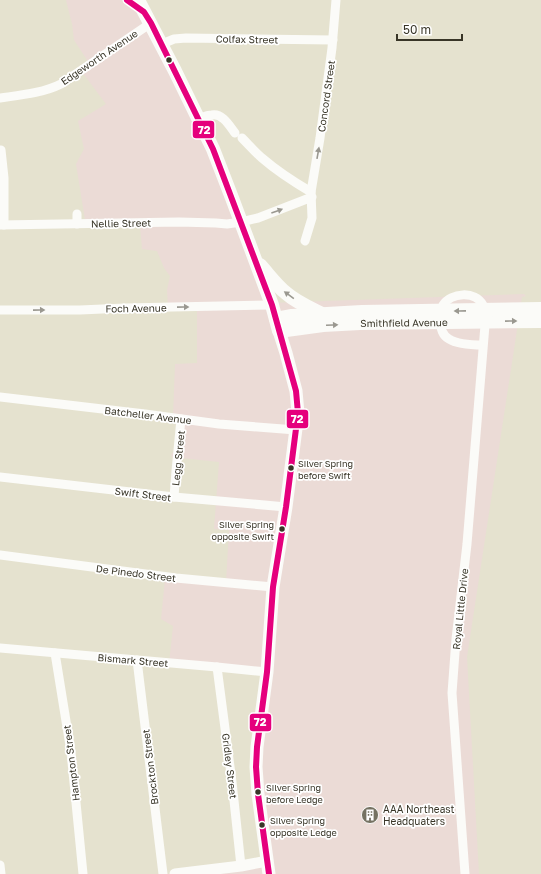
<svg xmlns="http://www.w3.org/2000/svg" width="541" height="874" viewBox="0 0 541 874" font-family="'Golos Text',sans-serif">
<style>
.commercial{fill:#ebdbd6}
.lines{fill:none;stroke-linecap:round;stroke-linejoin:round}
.minor{stroke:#fbfbf8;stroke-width:9}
.tertiary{stroke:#fbfbf8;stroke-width:11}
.secondary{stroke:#fbfbf8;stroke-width:13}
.primary{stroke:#fbfbf8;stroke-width:14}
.bus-1-casing{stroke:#fff;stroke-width:9}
.bus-1{stroke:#e5007d;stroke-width:6}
.oneway{fill:#9a9890}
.bus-dot{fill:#383527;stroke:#fff;stroke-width:1.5}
.labels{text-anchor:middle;stroke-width:3.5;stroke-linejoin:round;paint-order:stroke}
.bus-label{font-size:9px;fill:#383527;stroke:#fff;text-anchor:start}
.street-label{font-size:10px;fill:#383527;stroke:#fff}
.poi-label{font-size:10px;fill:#383527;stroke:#fff;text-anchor:start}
.line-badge{stroke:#fff;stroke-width:1.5}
.badge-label{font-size:11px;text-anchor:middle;font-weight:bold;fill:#fff}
</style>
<rect width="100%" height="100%" fill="#e5e2cf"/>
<polygon class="commercial" points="66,0 134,0 192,102 268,303 524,294 526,296 522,297 467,657 479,874 183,874 263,863 258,793 267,676 169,664 173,626 161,619 165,579 226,582 229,530 214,529 219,462 172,457 171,455 179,444 177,419 173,416 175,364 197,363 197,309 168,308 167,290 170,276 164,268 157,251 142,249 140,226 86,226 76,164 84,149 78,121 106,104 82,72 89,63 74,40 72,24"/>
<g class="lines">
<g class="minor">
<polyline points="162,44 174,39 186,38 333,40"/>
<path d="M0 98C21 95 43 93 61 84L151 23"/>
<path d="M198 119C203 117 207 115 212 115 222 113 229 125 235 133"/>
<path d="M242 138C249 145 255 152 262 158 277 171 294 182 311 192"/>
<polyline points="1,150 4,178 4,225"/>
<polyline points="77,214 77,224"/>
<polyline points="0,225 179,222 216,223 227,224 241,222 258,218 312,197"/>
<polyline points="305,241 312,218 311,192 320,138 332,48 336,0"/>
<polyline points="0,310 80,310 125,308 272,305"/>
<polyline points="0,397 145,414 219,424 296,430"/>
<polyline points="0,477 174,497 286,507"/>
<polyline points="174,497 176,471 181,419"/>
<polyline points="0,555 176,578 273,587"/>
<polyline points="0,648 217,667 267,672"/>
<polyline points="55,653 71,752 83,874"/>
<polyline points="137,660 163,874"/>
<polyline points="217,667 232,782 241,866"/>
<polyline points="0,865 1,874"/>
<path d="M465 874 452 693 456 639 467 544 486 313C485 311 484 307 483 305 475 290 451 293 443 305 440 310 440 315 440 321 440 328 443 336 449 339 458 345 474 345 483 345"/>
</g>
<polyline class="tertiary" points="175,874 241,866 267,861"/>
<polyline class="secondary" points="269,874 258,794 256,767 257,747 267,672 273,587 286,507 298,413 296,391 286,353 279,331"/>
<g class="primary">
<path id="s1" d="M138 0 175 71 213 149 232 198 272 305 279 331 323 325 360 323 541 321"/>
<path d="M260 265C269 275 276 285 286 293 296 302 310 308 322 314"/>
<polyline points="276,319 292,316 362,312 541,309"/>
</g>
<g class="bus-1-casing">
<polyline id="bus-1" points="127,0 144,12 151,23 213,149 272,305 296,391 298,413 286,507 273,587 267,672 257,747 256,767 258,794 269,874"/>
</g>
<use href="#bus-1" class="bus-1"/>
</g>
<defs><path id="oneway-solid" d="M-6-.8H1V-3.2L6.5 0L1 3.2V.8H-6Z"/></defs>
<g class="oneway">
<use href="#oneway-solid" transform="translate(318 153) rotate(-80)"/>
<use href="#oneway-solid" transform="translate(277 211) rotate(-20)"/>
<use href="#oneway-solid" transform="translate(289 295) rotate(-144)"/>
<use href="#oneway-solid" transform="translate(183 307) rotate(-1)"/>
<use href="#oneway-solid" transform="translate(39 310) rotate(-1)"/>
<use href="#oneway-solid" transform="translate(460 311) rotate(179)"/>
<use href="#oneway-solid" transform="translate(511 321) rotate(-1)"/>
<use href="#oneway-solid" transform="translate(332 325) rotate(-3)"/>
</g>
<defs>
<g id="building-disc" transform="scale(0.9)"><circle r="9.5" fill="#757262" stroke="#fff"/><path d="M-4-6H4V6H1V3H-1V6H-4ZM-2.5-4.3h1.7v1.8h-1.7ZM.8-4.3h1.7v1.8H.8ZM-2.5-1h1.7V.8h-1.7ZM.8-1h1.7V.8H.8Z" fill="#fff"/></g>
</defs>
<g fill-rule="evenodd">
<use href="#building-disc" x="370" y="815"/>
</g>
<g class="bus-dot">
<circle cx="169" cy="60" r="3.5"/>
<circle cx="291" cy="468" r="3.5"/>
<circle cx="282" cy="529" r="3.5"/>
<circle cx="258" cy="792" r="3.5"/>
<circle cx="262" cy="825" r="3.5"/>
</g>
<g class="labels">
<g class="bus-label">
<text x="298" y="467">Silver Spring<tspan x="298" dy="12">before Swift</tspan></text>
<text x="274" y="528" text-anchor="end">Silver Spring<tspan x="274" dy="12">opposite Swift</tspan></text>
<text x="266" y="791">Silver Spring<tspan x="266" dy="12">before Ledge</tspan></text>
<text x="270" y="824">Silver Spring<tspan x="270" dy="12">opposite Ledge</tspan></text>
</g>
<g class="street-label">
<text transform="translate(247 39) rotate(1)" y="4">Colfax Street</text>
<text transform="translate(99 57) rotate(-34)" y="4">Edgeworth Avenue</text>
<text transform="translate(326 96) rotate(-82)" y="4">Concord Street</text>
<text transform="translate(121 223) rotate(-1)" y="4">Nellie Street</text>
<text transform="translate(136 308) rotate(-1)" y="4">Foch Avenue</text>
<text dy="4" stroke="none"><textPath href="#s1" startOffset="486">Smithfield Avenue</textPath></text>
<text transform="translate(148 415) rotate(7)" y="4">Batcheller Avenue</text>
<text transform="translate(178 458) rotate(-84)" y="4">Legg Street</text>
<text transform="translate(143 494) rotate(7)" y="4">Swift Street</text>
<text transform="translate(136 573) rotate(7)" y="4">De Pinedo Street</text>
<text transform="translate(460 609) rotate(-84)" y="4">Royal Little Drive</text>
<text transform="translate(133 660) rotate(5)" y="4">Bismark Street</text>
<text transform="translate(71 763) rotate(-97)" y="4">Hampton Street</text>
<text transform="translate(230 766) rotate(83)" y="4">Gridley Street</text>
<text transform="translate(150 767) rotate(-97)" y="4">Brockton Street</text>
</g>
<g class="poi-label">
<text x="383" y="813">AAA Northeast<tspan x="383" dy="12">Headquaters</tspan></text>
</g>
</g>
<g class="line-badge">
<rect x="192" y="120" width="23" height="19" rx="4" fill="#e5007d"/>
<rect x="286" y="409" width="23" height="20" rx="4" fill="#e5007d"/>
<rect x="249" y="713" width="23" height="19" rx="4" fill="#e5007d"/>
</g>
<g class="badge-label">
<text x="204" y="134">72</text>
<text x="297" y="423">72</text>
<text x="260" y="726">72</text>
</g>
<path d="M397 34v6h65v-6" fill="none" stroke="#383527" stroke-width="2"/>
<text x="403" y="34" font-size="12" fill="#383527" stroke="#ffffff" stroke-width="3" paint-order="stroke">50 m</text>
</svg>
